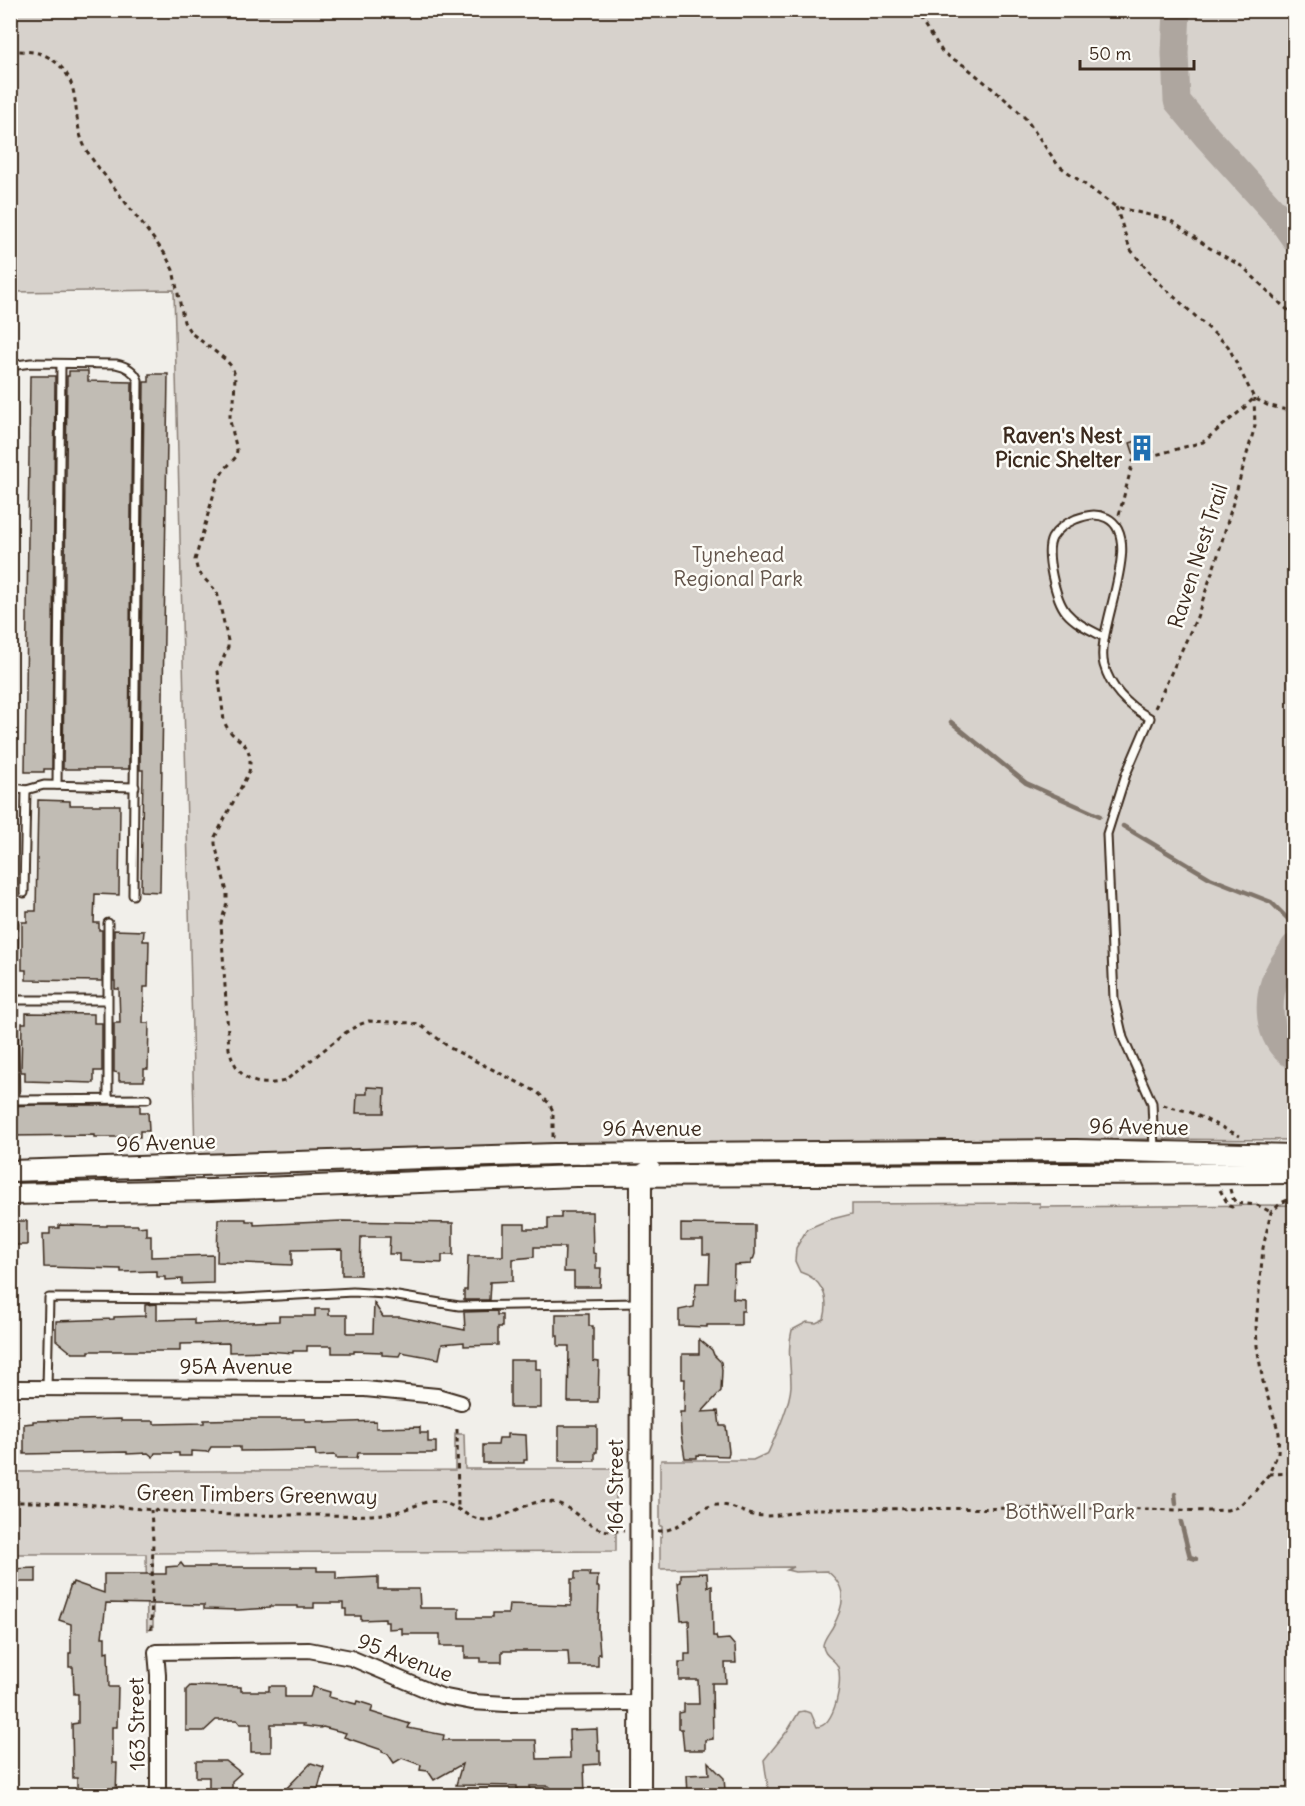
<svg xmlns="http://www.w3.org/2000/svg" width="1305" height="1806" viewBox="0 0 1305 1806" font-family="Delius,sans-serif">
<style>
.green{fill:#d7d2cc;stroke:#897e75;stroke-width:1.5}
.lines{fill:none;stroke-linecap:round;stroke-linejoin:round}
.stream{stroke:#80746b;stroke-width:4.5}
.river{stroke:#aea69f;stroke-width:27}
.building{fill:#c1bcb4;stroke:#3b2a1e;stroke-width:1.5}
.lane-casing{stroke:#3b2a1e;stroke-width:11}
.street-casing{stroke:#3b2a1e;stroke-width:18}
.secondary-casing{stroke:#3b2a1e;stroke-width:24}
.path{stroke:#3b2a1e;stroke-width:3;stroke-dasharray:4.5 4.5;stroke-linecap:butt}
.lane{stroke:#fdfcf7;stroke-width:7}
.street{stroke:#fdfcf7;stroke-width:14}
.secondary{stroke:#fdfcf7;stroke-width:20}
.labels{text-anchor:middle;stroke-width:5;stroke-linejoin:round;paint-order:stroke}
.poi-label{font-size:21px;font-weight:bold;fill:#3b2a1e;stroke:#fdfcf7;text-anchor:end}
.park-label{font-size:21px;fill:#62544a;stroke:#fdfcf7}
.street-label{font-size:21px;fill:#3b2a1e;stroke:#fdfcf7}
</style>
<rect width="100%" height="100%" fill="#f1efea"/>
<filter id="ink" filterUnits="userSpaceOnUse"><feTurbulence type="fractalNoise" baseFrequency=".0167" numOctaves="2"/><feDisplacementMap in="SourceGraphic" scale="12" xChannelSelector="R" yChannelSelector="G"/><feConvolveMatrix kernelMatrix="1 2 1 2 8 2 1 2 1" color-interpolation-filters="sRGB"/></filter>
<g filter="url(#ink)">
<g class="green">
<polygon points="10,11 1294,11 1294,1140 1140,1139 195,1154 174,290 11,292"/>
<path d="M1040 1203V1207L1294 1205V1795H769L764 1760 788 1730 799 1712 804 1711 811 1713 817 1727C835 1726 843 1681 838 1667 835 1659 823 1656 823 1645 824 1639 829 1633 832 1628 844 1607 849 1588 827 1571L795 1572 787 1570 794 1567 660 1569V1537L662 1536V1526H660V1465L661 1460H753L768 1453C776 1435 790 1405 791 1386 791 1366 787 1350 792 1330L807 1322 816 1323 824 1319C830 1297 822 1279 800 1272L795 1261 796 1248 807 1229 828 1220 852 1214V1204Z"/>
<polygon points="455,1434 464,1434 465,1469 616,1469 616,1551 153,1553 153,1629 147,1630 146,1554 11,1554 10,1472 455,1470"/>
</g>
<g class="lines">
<g class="stream">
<polyline points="951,722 1026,783 1100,816"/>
<polyline points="1123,826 1210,878 1271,902 1294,925"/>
<polyline points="1175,1494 1176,1504"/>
<polyline points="1181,1522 1190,1557 1196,1559"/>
</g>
<g class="river">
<polyline points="1177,10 1175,53 1177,101 1207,137 1280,218 1294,238"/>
<path d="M1294 947C1290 955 1283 963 1279 971 1265 996 1266 1041 1294 1056"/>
</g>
</g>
<g class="building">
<polygon points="69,371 88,371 88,381 132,382 129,769 63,769 67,376 69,376"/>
<polygon points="149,374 168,374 160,892 141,891 143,770 140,770 144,382 149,382"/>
<polygon points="30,376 55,376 52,769 44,769 44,772 25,772"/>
<polygon points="1149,437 1154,452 1135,458 1130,443"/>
<polygon points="38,800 70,801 70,805 120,805 119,895 95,894 94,923 99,923 99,930 102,930 102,981 26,980 26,970 22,970 22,922 27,922 27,911 36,911"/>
<polygon points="114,930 144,931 143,941 149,941 148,987 144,987 143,1023 149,1023 148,1069 144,1069 144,1081 119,1081 119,1073 114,1072 114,1023 120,1023 119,989 115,989 115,981 114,981"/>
<polygon points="26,1013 94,1014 94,1023 102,1023 102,1071 94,1071 94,1083 25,1081 25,1072 21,1072 22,1023 26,1023"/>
<polygon points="367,1087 385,1088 384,1113 356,1113 357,1094 367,1094"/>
<polygon points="33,1105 140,1105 140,1112 148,1112 149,1131 140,1131 140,1137 94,1137 94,1135 10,1136 10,1106"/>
<polygon points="561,1212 592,1212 593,1253 596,1254 596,1268 601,1268 600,1287 574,1287 574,1272 564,1272 565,1247 534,1247 534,1257 513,1259 513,1281 490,1282 489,1300 464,1300 464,1290 467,1290 468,1256 503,1256 503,1224 525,1224 525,1229 548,1229 548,1218 561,1218"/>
<polygon points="218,1219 246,1219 246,1221 254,1221 254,1225 342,1221 453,1223 453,1255 442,1255 442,1263 399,1261 399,1254 389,1254 390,1237 361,1237 360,1275 342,1275 342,1249 292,1250 292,1265 217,1262"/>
<rect x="10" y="1221" width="17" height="24"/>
<polygon points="681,1224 755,1225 755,1254 753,1260 751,1260 751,1264 734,1265 733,1298 744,1299 744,1311 741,1311 741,1325 707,1325 707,1327 679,1326 679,1310 694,1307 696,1283 709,1283 710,1254 703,1254 703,1240 681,1240"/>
<polygon points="59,1225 107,1226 107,1225 138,1225 138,1227 146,1226 146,1235 151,1235 151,1257 213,1255 213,1283 182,1284 182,1279 165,1280 165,1277 157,1277 157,1271 121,1272 121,1269 44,1267 43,1234 50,1234 50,1228 59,1228"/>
<polygon points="374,1303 383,1317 400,1317 465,1330 464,1312 497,1311 497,1315 502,1315 502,1327 498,1327 498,1345 464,1346 464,1342 442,1344 439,1359 401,1352 399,1356 382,1355 382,1352 354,1351 354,1353 332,1353 332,1346 307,1346 307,1351 293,1351 293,1353 268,1351 229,1352 229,1343 180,1344 180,1351 89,1351 89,1353 72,1353 56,1340 56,1321 114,1319 114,1317 145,1316 145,1305 157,1304 157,1320 194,1319 194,1324 279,1321 279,1316 315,1316 315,1309 329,1309 329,1315 347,1315 347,1333 373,1333"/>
<polygon points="556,1314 589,1314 589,1326 593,1326 593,1361 599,1362 598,1402 568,1402 569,1346 558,1346 558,1336 556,1336"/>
<polygon points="699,1339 712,1350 714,1355 721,1362 722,1370 721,1391 702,1412 718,1411 720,1426 726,1426 729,1452 728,1456 697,1455 697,1458 685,1458 681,1434 680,1412 684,1412 685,1379 682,1379 682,1354 699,1354"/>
<polygon points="510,1360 536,1360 536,1369 541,1369 541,1408 510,1408"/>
<polygon points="121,1419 121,1421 154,1421 154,1424 204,1423 204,1420 256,1419 305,1419 305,1421 326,1421 326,1423 376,1421 376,1428 420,1427 420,1433 428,1433 428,1442 436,1442 436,1453 358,1453 357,1458 336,1458 336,1456 334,1455 316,1456 315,1450 240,1451 240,1447 211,1447 208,1452 191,1451 191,1456 179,1456 179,1453 155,1453 153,1457 148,1453 127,1454 127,1452 24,1454 24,1424 33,1423 33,1421"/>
<polygon points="559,1426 597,1426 597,1452 595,1452 595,1461 559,1461"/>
<polygon points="507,1434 526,1435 527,1460 524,1460 524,1463 483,1463 483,1445 498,1445 499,1438 507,1438"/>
<polygon points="181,1563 184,1567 317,1567 317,1571 336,1571 336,1579 378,1577 378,1589 419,1589 420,1608 459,1608 459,1618 492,1618 492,1614 508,1614 509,1604 571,1606 571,1579 575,1579 575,1572 590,1572 589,1576 598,1576 597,1587 599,1587 598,1628 600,1654 598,1654 598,1666 569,1666 568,1651 502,1651 502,1662 481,1662 481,1658 465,1658 465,1646 440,1646 440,1634 402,1634 402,1628 388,1629 388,1622 385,1622 385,1619 361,1620 361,1616 346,1616 346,1609 343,1609 343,1603 314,1603 314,1608 298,1608 298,1606 270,1606 270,1608 238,1610 204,1609 204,1605 106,1603 102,1637 105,1637 105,1652 108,1651 109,1687 118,1687 117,1727 112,1727 112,1763 117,1763 116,1796 77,1796 77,1778 73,1778 72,1724 78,1723 78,1694 74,1694 73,1667 69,1667 69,1653 71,1653 71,1624 59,1620 71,1584 72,1585 73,1582 104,1593 104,1574 166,1574 166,1567 178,1566"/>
<polygon points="36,1568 36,1582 10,1582 10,1569"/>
<polygon points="707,1573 708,1587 712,1586 713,1636 716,1636 717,1640 729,1639 735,1646 736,1663 725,1663 726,1683 712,1683 713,1739 705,1740 705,1750 684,1750 682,1729 679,1729 679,1713 684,1712 684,1704 699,1704 698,1680 679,1680 679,1662 685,1662 685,1654 690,1654 689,1620 681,1621 678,1583 681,1582 681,1574"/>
<polygon points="190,1686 241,1687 241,1691 269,1691 269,1686 285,1686 285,1697 310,1697 313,1687 330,1692 329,1697 356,1704 357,1701 373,1706 371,1712 410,1724 408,1728 444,1735 443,1740 536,1740 537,1759 570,1758 569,1730 597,1729 598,1751 600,1751 600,1764 584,1765 585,1796 558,1796 549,1786 530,1786 530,1790 517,1790 517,1786 456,1785 462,1764 434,1780 428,1771 420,1770 421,1765 402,1758 394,1763 388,1754 382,1752 382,1750 344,1737 346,1733 323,1727 320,1728 303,1726 304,1724 271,1724 271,1752 251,1752 251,1724 240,1724 237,1720 216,1720 204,1731 186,1731 186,1690"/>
<polygon points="196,1761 226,1761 241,1773 232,1781 232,1792 209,1792 209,1777 196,1777"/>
<polygon points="708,1762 724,1778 725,1790 721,1791 721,1796 688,1796 687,1775 709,1774"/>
<polygon points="311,1763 324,1767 316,1796 279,1796"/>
</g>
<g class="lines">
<g class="lane-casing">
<g id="lane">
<path d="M10 366 31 363 116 364C126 366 134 370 138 380L133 895"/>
<path d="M1104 637C1091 630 1076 624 1066 612 1056 600 1044 553 1052 538 1058 528 1066 523 1076 519 1087 515 1096 513 1107 518 1146 537 1094 632 1104 665 1111 690 1128 706 1150 718L1126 774 1107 834 1114 999 1123 1038 1152 1103 1154 1149"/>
<polyline points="57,785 61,364"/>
<polyline points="10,787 26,790 44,785 135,787"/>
<polyline points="24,893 26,790"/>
<polyline points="108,923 108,1099"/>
<polyline points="10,1000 107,1000"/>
<polyline points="10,1100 15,1100 13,1000 14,923"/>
<polyline points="15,1100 147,1099"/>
<polyline points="47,1388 49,1298 226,1299 353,1292 385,1294 459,1306 638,1303"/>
</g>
</g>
<g class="street-casing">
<g id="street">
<polyline points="10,1388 365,1389 437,1396 461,1403"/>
<polyline points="158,1796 158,1675 156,1652 309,1650 351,1658 441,1696 472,1702 506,1704 640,1703"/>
</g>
</g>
<g class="secondary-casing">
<g id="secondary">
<polyline points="10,1171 554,1154 1076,1150 1294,1155"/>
<polyline points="10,1194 211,1190 576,1176 1294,1173"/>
<polyline points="640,1796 641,1176 650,1170"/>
</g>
</g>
<g class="path">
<polyline points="916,10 943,53 965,66 1012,105 1026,119 1058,165 1116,207 1170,220 1208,247 1243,267 1284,307 1294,315"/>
<path d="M10 51C32 51 45 51 61 67 80 86 73 117 82 140 87 155 100 169 110 182 128 206 147 230 165 254L173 270 184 322 191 333 226 360 232 367 235 375 234 403 230 413V421L237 450 236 457 224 470 218 479 195 560 198 572 217 592 228 641V647L218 671 224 721C232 744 255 737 249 772L215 837V844L227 892V903L221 923 229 1049C238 1080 255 1088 285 1081L345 1033 358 1025 369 1021 412 1023 423 1027 450 1048 537 1092 549 1103 553 1111V1137H552"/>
<polyline points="1116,207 1130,249 1158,282 1228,346 1254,398 1267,405 1294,412"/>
<polyline points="1119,515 1133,461 1203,442 1244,408 1254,398"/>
<polyline points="1155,708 1197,617 1218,555 1255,426 1254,398"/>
<polyline points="1163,1105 1190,1112 1240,1136"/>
<polyline points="1230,1189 1232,1197 1236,1203 1257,1205 1271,1212"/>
<polyline points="1220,1190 1229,1206 1232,1207 1236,1203"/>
<polyline points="457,1429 458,1511"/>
<polyline points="1269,1474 1294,1473"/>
<path d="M10 1502C69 1501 128 1508 187 1513 231 1516 275 1515 319 1515 344 1515 371 1517 396 1512 410 1509 425 1499 440 1502 456 1504 468 1520 486 1520 508 1519 528 1498 551 1502 570 1504 580 1521 597 1528 606 1532 615 1531 624 1531"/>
<path d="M658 1531C681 1532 695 1506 717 1505 730 1504 741 1512 753 1515 773 1518 790 1513 809 1509L1114 1508 1208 1511 1227 1510 1238 1507 1255 1491 1269 1474 1278 1453 1279 1433 1263 1382 1257 1346 1256 1325 1263 1248 1271 1212 1281 1203 1294 1197"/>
<polyline points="151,1630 153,1540 151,1510"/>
</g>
<use href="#lane" class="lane"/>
<use href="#street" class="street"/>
<use href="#secondary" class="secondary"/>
</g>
</g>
<defs>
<g id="building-bare" transform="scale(2.07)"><path d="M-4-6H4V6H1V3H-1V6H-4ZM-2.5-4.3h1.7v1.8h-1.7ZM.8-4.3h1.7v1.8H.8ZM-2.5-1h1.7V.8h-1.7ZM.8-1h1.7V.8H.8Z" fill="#1f6fb2" stroke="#fdfcf7" stroke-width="2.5" paint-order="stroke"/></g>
</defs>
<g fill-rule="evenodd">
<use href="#building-bare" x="1142" y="448"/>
</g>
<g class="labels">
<g class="poi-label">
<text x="1122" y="443">Raven's Nest<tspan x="1122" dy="24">Picnic Shelter</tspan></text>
</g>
<g class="park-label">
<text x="738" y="562">Tynehead<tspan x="738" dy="24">Regional Park</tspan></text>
<text x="1070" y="1519">Bothwell Park</text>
</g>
<g class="street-label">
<text transform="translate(1198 556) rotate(-72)" y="7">Raven Nest Trail</text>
<text transform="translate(1139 1127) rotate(1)" y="7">96 Avenue</text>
<text x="652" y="1136">96 Avenue</text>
<text transform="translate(166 1143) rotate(-2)" y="7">96 Avenue</text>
<text x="236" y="1374">95A Avenue</text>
<text transform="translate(616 1486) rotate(-90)" y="7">164 Street</text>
<text transform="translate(257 1495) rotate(1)" y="7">Green Timbers Greenway</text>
<text transform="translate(405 1658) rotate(21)" y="7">95 Avenue</text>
<text transform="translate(137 1724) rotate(-91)" y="7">163 Street</text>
</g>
</g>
<rect width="1305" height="1806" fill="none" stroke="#fdfcf7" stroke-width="36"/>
<rect x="18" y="18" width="1269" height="1770" fill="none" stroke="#3b2a1e" stroke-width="2" filter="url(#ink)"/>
<path d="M1080 60v9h114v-9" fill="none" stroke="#3b2a1e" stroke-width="3"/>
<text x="1089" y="60" font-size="18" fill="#3b2a1e" stroke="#fdfcf7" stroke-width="4.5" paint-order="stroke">50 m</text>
</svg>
